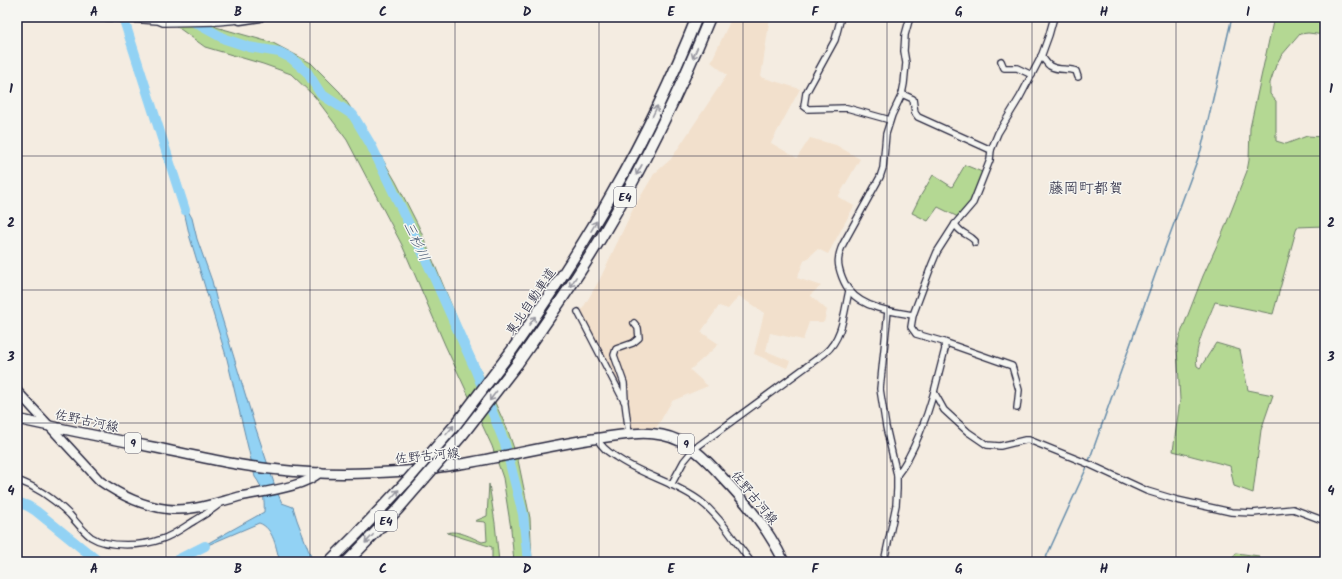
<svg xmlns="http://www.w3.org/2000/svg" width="1342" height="579" viewBox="0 0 1342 579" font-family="Kalam,'Klee One',sans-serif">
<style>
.built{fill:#f2e0cc}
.green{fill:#b4d893;stroke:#6b7d67}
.water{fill:#92d2f4;stroke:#658caa}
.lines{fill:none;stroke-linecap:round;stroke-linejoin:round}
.stream{stroke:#658caa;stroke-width:1.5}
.river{stroke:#92d2f4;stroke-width:10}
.street-casing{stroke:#22223b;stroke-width:8}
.secondary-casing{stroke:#22223b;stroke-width:11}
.primary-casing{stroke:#22223b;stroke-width:12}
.highway-casing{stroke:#22223b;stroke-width:13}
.street{stroke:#f6f6f2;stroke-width:5.5}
.secondary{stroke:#f6f6f2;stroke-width:8}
.primary{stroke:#f6f6f2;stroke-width:9}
.highway{stroke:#f6f6f2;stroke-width:10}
.highway-bridge-casing{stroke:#22223b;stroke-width:13;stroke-linecap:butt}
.highway-bridge{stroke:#f6f6f2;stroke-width:10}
.oneway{stroke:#9797a0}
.grid{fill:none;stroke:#22223b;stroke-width:1;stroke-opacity:0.55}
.labels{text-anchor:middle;stroke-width:3;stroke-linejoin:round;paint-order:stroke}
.shield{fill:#f6f6f2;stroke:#626272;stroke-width:1}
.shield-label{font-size:12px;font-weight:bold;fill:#22223b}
.street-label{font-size:13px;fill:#22223b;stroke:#f6f6f2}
.water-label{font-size:14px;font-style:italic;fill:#445772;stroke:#f6f6f2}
.quarter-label{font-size:15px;fill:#22223b;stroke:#f6f6f2}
.neatline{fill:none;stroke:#22223b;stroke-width:1.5}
.grid-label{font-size:13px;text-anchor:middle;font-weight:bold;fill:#22223b}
</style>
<rect width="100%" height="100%" fill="#f4ece1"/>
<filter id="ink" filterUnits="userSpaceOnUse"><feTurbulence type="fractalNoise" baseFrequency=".025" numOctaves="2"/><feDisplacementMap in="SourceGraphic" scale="8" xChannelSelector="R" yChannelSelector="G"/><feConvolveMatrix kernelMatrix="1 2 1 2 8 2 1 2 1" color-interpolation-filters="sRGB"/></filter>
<g filter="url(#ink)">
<polygon class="built" points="732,17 770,17 761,77 800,89 771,143 797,158 810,138 836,145 860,159 838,197 854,206 828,254 818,249 804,261 797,278 821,286 810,295 827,310 824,322 809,322 803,340 770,333 766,351 790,361 787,368 754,354 764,313 739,296 728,309 719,306 701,332 719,344 690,370 708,386 672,401 655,430 635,430 631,428 627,402 580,313 600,279 633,209 654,174 671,159 727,75 711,62"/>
<g class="green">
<polygon points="169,17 203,17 216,27 273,43 311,63 340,92 365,129 396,182 419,227 463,333 508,431 518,460 530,518 532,562 514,562 511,529 503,478 492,446 445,345 402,245 347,140 315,97 291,74 263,64 205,47 176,26"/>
<path d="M1274 17H1325V35L1308 33 1300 34 1281 56 1276 65 1270 83V94L1276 101V141L1286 144 1307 136 1325 137V226L1297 227 1273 314 1215 302C1209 318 1193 348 1197 366L1200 368 1216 343 1240 350 1248 390 1273 395 1261 430 1253 493 1234 486 1230 466 1173 451 1180 400 1177 347 1179 338 1203 276 1223 232 1247 171 1249 160 1250 128Z"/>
<polygon points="965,165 982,172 972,201 958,217 938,207 928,221 912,213 920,197 933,175 952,187"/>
<path d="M489 484 495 523 499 562H492V547L447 533C457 529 473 538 482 542L487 541 486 523 485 522 475 521 487 516Z"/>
<polygon points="1236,553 1259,556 1258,562 1230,562"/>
</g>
<path class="water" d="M181 198 192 218 197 239 212 281 217 302 255 426 277 492 282 503 293 507 297 520 313 562H280C276 549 274 528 259 523L194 551 264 512C265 500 263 487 255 477L227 359 190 238Z"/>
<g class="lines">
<g class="stream">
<polyline points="1089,461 1155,275 1201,150 1232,17"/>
<polyline points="1044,562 1087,467"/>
</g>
<g class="river">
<polyline points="123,17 185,210"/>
<polyline points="185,17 225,39 249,47 279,52 291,58 307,72 321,94 353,115 371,145 428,264 475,369 505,444 523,514 528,562"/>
<polyline points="17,502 28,506 36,511 99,562"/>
<polyline points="173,562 205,546"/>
</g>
<g class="street-casing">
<g id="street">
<polyline points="100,17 158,21 163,23 217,22 240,20"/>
<polyline points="841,17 835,40 806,93 804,106 808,109 847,108 890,120"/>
<path d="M910 17 905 35 904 51 906 63 904 84 902 94 892 115 886 134 883 168 880 177 843 244C837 257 837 264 842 277 844 282 846 287 850 291 863 308 893 312 913 315"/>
<path d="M1041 56C1044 59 1047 64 1050 66 1058 71 1068 68 1076 71L1078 77"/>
<polyline points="1001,61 1004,68 1017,68 1032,75"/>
<polyline points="902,94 913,99 915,113 918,117 991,150"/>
<path d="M955 224C961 235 968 233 975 241V243"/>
<polyline points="578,312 625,403 629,434"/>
<polyline points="944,342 1012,366 1019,390 1017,408"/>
<polyline points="934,392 945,349 944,342 916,334 911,327 913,315 932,264 937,252 955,224 973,203 990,160 991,150 998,133 1020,97 1041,57 1049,35 1054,17"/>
<polyline points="625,400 624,383 614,355 616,349 633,343 639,338 638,328 634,323"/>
<path d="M597 438C601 447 608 452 616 457 643 476 675 482 700 501 721 517 735 542 751 562"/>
<path d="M897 475C913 455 927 417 934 392L944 410 968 432 987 445 1000 446 1025 440H1029L1091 465 1147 491 1177 500 1231 512 1253 513 1293 509 1325 521"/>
<path d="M17 480C37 487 55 500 70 515 77 523 83 531 91 537 108 548 144 546 162 539 174 535 184 527 194 521 204 515 213 510 222 502"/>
<path d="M671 485 684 461 694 449 825 353C843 338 844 312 849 291"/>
<polyline points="884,562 896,505 897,489 897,475 886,427 880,389 888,311"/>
</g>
</g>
<g class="secondary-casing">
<g id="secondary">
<polyline points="240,20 260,17"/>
<path d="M17 391 100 481C120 495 142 506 167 509 193 512 217 502 242 496 261 492 306 487 320 472"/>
</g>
</g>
<g class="primary-casing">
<path id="primary" d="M17 419C62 429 107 438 152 447 195 456 237 466 280 470 322 475 364 474 406 471 471 466 535 447 600 438 620 435 642 431 662 435 688 440 706 459 723 478 747 503 769 530 784 562"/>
</g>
<g class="highway-casing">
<g id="highway">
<path d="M510 353C547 300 582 247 613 192 645 136 673 77 697 17"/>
<path d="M517 364C546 323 575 281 601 238 643 167 679 93 710 17"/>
<polyline points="329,562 357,534 407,481"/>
<polyline points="347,562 398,509 424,479"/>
</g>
</g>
<use href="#street" class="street"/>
<use href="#secondary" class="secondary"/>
<use href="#primary" class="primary"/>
<use href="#highway" class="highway"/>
<g class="highway-bridge-casing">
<g id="highway-bridge">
<polyline points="424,479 463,434 517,364"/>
<polyline points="407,481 457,423 510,353"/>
</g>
</g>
<use href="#highway-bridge" class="highway-bridge"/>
</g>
<defs><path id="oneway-shaft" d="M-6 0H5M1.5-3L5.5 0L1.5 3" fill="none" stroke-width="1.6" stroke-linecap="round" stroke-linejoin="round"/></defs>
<g class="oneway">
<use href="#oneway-shaft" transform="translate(695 53) rotate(114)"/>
<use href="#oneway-shaft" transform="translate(655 111) rotate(-64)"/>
<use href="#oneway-shaft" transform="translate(639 170) rotate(119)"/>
<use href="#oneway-shaft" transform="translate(594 226) rotate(-60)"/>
<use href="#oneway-shaft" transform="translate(573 282) rotate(122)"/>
<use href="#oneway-shaft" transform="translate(532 321) rotate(-55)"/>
<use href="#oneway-shaft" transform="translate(493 396) rotate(127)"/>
<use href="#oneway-shaft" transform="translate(450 430) rotate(-50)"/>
<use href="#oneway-shaft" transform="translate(395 494) rotate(-48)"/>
<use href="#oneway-shaft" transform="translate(369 539) rotate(134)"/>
</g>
</g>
<path class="grid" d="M166 17V562M310 17V562M455 17V562M599 17V562M743 17V562M887 17V562M1032 17V562M1176 17V562M17 156H1325M17 290H1325M17 423H1325"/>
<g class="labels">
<g class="shield">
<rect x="614" y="187" width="22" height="20" rx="3"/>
<rect x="125" y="433" width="16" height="20" rx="3"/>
<rect x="678" y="434" width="16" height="20" rx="3"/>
<rect x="375" y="511" width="22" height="20" rx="3"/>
</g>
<g class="shield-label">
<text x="625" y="201">E4</text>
<text x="133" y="447">9</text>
<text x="686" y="448">9</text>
<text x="386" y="525">E4</text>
</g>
<g class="street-label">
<text transform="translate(530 301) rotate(-56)" y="5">東北自動車道</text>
<text transform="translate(87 420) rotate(12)" y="5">佐野古河線</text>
<text transform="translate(427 455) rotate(-6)" y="5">佐野古河線</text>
<text transform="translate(755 497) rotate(51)" y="5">佐野古河線</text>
</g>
<g class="water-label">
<text transform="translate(417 241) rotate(65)" y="5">三杉川</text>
</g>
<g class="quarter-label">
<text x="1086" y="193">藤岡町都賀</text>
</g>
</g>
<rect width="1342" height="579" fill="none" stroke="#f6f6f2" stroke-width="44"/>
<rect x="22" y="22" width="1298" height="535" class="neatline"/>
<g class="grid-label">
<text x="94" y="16">A</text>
<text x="238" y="16">B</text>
<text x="383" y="16">C</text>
<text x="527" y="16">D</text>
<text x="671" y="16">E</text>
<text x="815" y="16">F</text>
<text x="959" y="16">G</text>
<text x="1104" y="16">H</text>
<text x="1248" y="16">I</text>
<text x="11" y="93">1</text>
<text x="1331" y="93">1</text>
<text x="11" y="227">2</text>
<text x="1331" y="227">2</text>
<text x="11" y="361">3</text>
<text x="1331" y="361">3</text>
<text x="11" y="495">4</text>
<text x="1331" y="495">4</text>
<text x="94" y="573">A</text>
<text x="238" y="573">B</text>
<text x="383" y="573">C</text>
<text x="527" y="573">D</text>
<text x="671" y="573">E</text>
<text x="815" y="573">F</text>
<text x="959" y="573">G</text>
<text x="1104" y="573">H</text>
<text x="1248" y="573">I</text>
</g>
</svg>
